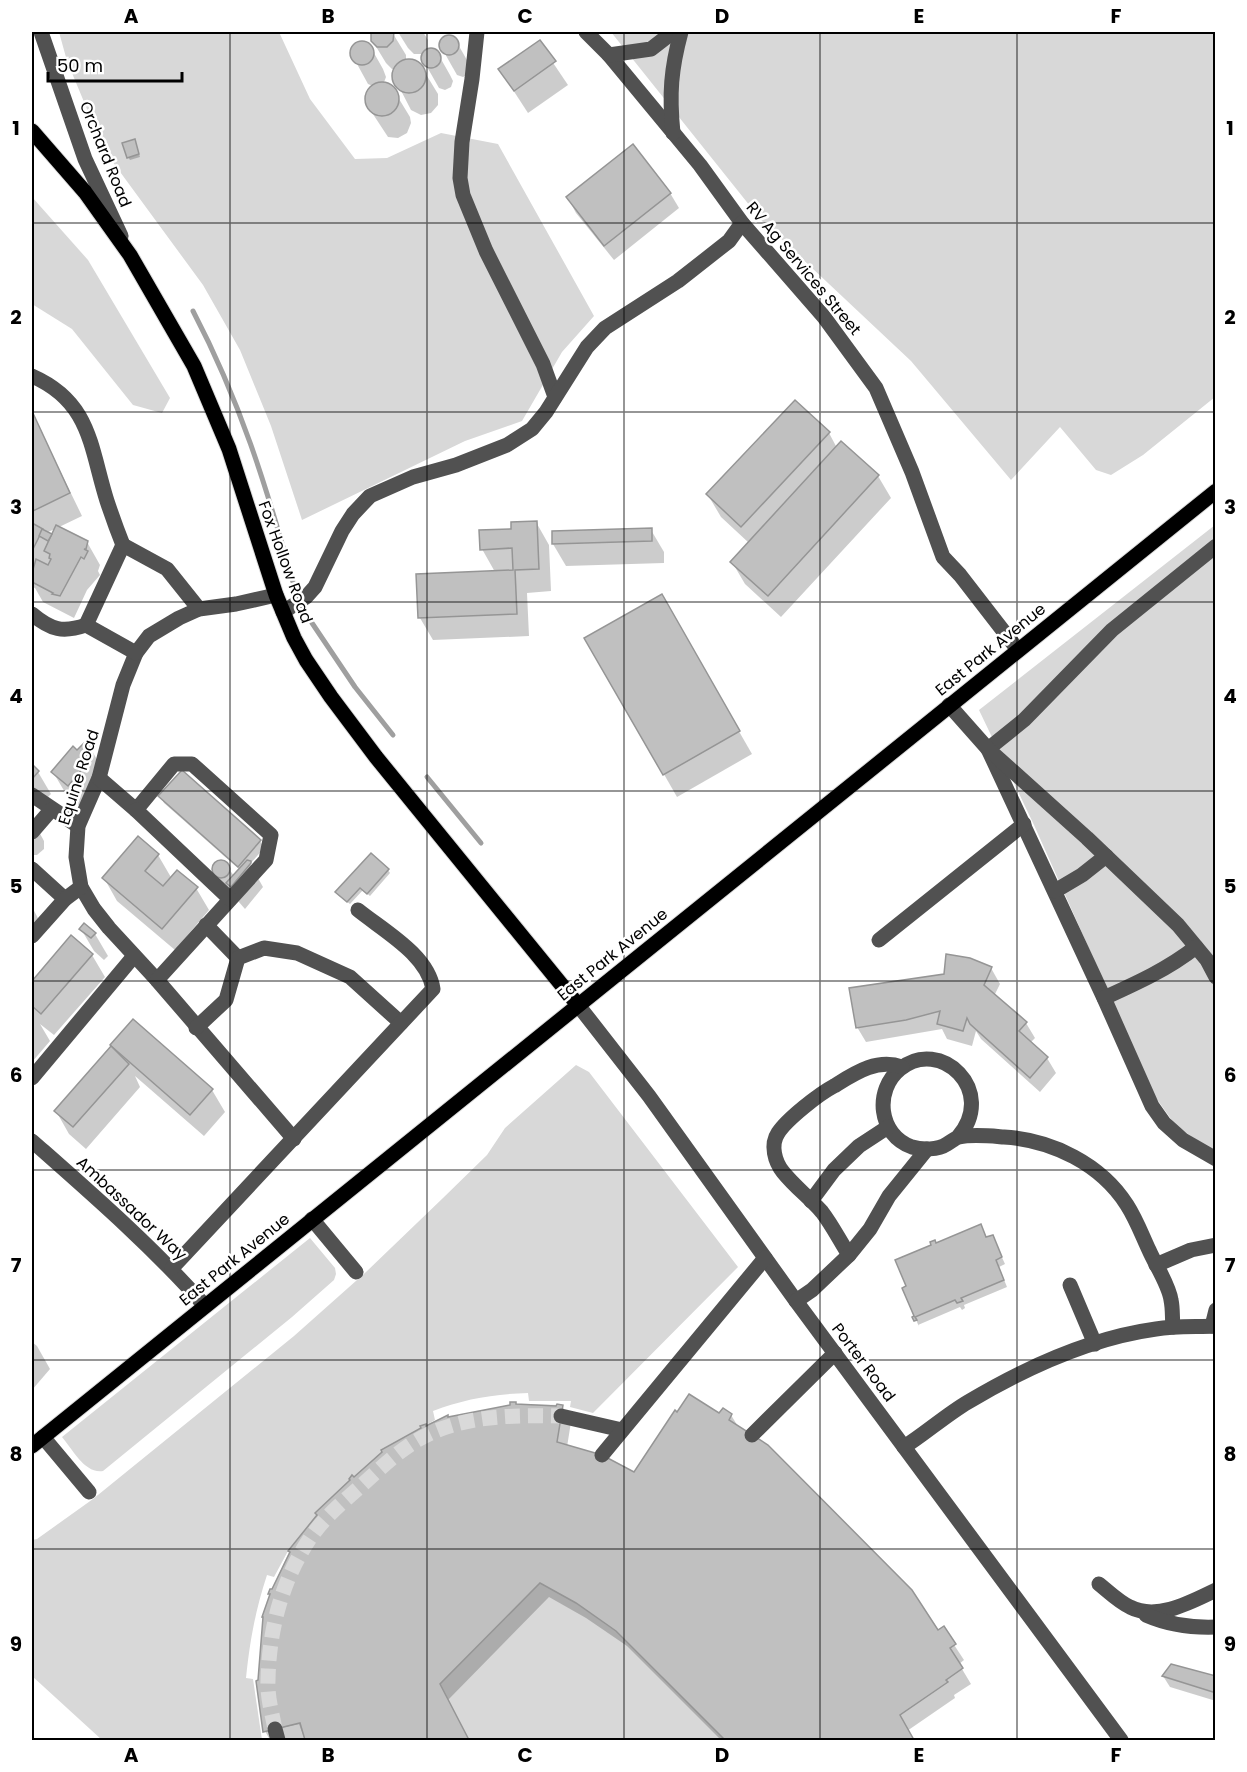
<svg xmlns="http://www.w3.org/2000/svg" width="1247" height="1772" viewBox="0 0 1247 1772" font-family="Poppins,sans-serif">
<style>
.green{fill:#d8d8d8}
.shadow{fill:#0003;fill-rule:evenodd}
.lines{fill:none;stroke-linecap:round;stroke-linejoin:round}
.stream{stroke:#9f9f9f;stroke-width:5}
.building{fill:#c0c0c0;stroke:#959595;stroke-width:1.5}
.minor-tunnel{stroke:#d9d9d9;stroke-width:15;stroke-dasharray:15 8;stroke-linecap:butt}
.major-casing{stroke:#dbdbdb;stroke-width:17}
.minor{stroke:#515151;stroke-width:15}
.major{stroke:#000;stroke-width:15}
.grid{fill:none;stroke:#000;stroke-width:1.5;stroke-opacity:0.55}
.labels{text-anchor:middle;stroke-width:5;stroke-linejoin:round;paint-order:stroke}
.street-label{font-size:16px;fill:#000;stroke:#fff}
.neatline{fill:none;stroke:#000;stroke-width:2}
.grid-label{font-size:20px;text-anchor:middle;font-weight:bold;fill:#000}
</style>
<rect width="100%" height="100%" fill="#fff"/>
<g class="green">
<polygon points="59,32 279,32 310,99 355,159 387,158 441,133 498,144 594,316 562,352 522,421 465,441 302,520 271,426 240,350 203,285 104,150 67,61"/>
<polygon points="611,32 1215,32 1215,397 1143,455 1111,475 1096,470 1060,427 1011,480 911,361 762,221"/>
<polygon points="32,197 88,260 170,398 162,413 133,405 72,329 32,304"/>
<polygon points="1215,525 1215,1152 1176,1126 1144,1081 1107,989 1034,825 979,710"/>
<path d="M576 1065 589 1072 738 1267 593 1413 570 1407 571 1401H529L528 1393C494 1394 464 1399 433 1411L435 1420 426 1425 448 1415 449 1417 510 1405V1402H516V1404L563 1405 557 1442 602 1455 634 1472 675 1410 678 1412 689 1394 719 1413 723 1408 732 1414 729 1420 768 1445 912 1590 938 1629 944 1626 956 1644 950 1649 963 1668 947 1680 948 1682 900 1715 914 1740H305L299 1724 263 1732 256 1681 258 1680 263 1618 262 1617 270 1594H268L270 1589H272L289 1552 288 1551 274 1577 267 1575C255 1612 250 1640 246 1678L253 1679 262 1740H102L32 1676V1540L37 1539 93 1499 294 1336 366 1272 443 1198 487 1155 505 1128Z"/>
<path d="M310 1238 335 1268 336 1274 334 1280 292 1317 103 1471C85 1474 73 1450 62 1437Z"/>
</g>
<g class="shadow">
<polygon points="373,32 392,32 406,55 406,63 412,61 417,63 424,71 438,94 438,105 431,113 421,115 411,110 394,77 397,69 392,69 386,63 372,40"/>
<polygon points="398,32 423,32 428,40 428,51 431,50 437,52 450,75 453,81 451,87 445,90 439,88 422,58 424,54 414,54 408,48"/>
<polygon points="448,37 455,39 468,62 469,74 463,77 457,75 440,45 443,39"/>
<polygon points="362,42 370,46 383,69 386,77 383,85 389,86 396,94 410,117 411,123 407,133 398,138 388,137 367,105 366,95 368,91 375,87 368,84 351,53 354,46"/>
<polygon points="539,42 568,85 528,113 500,70"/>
<polygon points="136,144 140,157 130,160 128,157"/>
<polygon points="670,193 679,208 614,260 576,213 568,198"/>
<path d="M32 413 82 516 57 528 87 542 100 565 98 571 100 575 87 590 74 618 43 602 35 588 32 587ZM57 528 52 536 46 533Z"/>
<polygon points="829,433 837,448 878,476 891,498 781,617 745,584 732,562 749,543 721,517 708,495"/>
<polygon points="536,522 549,545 551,591 527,593 529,636 433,640 420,618 495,572 482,549 513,530"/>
<polygon points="651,530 664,552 664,563 566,566 553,544"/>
<polygon points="661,596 752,754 677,797 586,638"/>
<polygon points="85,744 91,749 104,772 81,807 66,794 53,772 78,752"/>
<polygon points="32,766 38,772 51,794 42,803 32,794"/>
<polygon points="182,772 260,841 264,848 250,864 263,887 245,909 238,901 228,897 215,874 214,868 218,863 224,862 234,876 240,870 164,803 160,796"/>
<polygon points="32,819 44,841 44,849 37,855 32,855"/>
<polygon points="158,855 172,879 196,888 209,910 175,950 117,901 104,878"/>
<polygon points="388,870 390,873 370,896 363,890 350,904 338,895"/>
<polygon points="32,907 39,920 32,928"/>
<polygon points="81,929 95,934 108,956 104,960 94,951"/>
<polygon points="72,937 92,955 105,977 54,1035 40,1024 50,1041 32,1062 32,983"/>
<polygon points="991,968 1000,984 994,996 1026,1023 1035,1038 1030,1043 1047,1058 1056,1073 1040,1092 981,1039 976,1031 972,1046 947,1039 942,1029 866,1042 857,1027"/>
<polygon points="134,1021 212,1090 225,1112 204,1136 135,1076 140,1087 86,1149 69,1134 56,1111"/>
<polygon points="992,1236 1005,1264 999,1267 1007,1287 964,1305 965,1308 962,1310 960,1307 918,1325 919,1327 904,1289 908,1287 936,1245 987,1239"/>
<polygon points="32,1342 37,1346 50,1369 32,1390"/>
<polygon points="516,1406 562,1406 571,1422 567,1447 634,1474 720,1415 731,1415 739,1428 938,1632 943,1628 964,1660 959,1664 971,1684 954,1695 955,1698 907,1731 912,1740 721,1740 627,1646 586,1618 549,1597 448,1700 467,1740 307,1740 307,1739 270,1740 265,1731 259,1681 273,1591 291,1549 354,1479 426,1427"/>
<polygon points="1163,1676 1216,1678 1216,1701 1170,1687"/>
</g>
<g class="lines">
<g class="stream">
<path d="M193 311C240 401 266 485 293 582"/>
<polyline points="312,623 355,687 393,735"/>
<polyline points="427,777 481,843"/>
</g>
</g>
<g class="building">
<polygon points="371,32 394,32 393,41 387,47 377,47 371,41"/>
<circle cx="449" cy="45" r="10"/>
<polygon points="540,40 556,61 514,91 498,69"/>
<circle cx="362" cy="53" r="12"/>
<circle cx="431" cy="58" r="10"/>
<circle cx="409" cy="76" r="17"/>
<circle cx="382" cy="99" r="17"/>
<polygon points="135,139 139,154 127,158 122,143"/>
<polygon points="633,144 671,193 604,246 566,197"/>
<polygon points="795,400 830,432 741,527 706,494"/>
<polygon points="32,411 70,493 33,511 32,506"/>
<polygon points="841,441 879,475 768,596 730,562"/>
<polygon points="537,521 539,569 515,570 517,614 418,618 416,574 513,570 512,548 480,550 479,530 511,529 511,522"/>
<polygon points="32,523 43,529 32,551"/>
<polygon points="56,525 88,541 86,549 84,549 88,551 84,559 81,557 60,596 52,594 53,593 32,582 32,573 36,559 48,565 51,559 49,558 50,554 44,551"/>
<polygon points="652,528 652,541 552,544 552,531"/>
<polygon points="42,529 52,534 48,541 39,536"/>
<polygon points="662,594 740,731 663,775 584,638"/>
<polygon points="85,742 92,748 85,757 89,761 68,786 51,772 73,746 77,750"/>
<polygon points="32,764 39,771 32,779"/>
<polygon points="182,770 261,840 238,867 158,796"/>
<polygon points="138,836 159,854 145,871 163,886 177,870 198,887 162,929 102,878"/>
<polygon points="371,853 389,869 367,894 360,888 347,902 335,892"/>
<circle cx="221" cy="869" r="9"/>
<polygon points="247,860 251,861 251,863 231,887 226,883"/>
<polygon points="84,923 96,933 91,938 79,929"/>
<polygon points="71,935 93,954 41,1014 32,1006 32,981"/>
<polygon points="946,954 970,958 992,967 984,985 1027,1022 1019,1031 1048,1057 1030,1078 970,1024 967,1018 963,1031 937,1024 940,1011 906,1020 856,1028 849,988 944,974"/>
<polygon points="133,1019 213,1089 190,1115 110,1045"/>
<polygon points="111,1046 129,1064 73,1127 54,1111"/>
<polygon points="981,1224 986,1237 993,1235 1002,1257 996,1260 1004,1280 961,1298 963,1301 957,1303 955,1300 915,1317 917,1320 914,1321 912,1317 914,1316 902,1288 906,1286 895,1260 931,1245 930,1242 935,1240 936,1243"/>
<polygon points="689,1394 719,1413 723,1408 732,1414 729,1420 768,1445 912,1590 938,1630 944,1626 956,1644 950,1648 963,1668 946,1680 948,1682 900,1715 914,1740 725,1740 616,1631 576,1603 540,1583 440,1684 469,1740 305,1740 300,1723 263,1732 256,1681 258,1680 263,1617 262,1617 270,1594 268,1594 270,1589 272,1589 290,1552 288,1551 317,1515 315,1513 350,1480 349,1479 352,1475 354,1477 382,1452 381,1450 421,1428 420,1426 426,1424 426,1426 448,1415 448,1417 510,1405 510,1402 516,1402 516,1404 556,1406 557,1404 563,1405 557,1442 602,1455 634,1472 675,1410 677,1412"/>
<polygon points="1171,1664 1216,1676 1216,1693 1162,1676"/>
</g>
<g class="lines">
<path class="minor-tunnel" d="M275 1729C272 1713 267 1696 268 1680 269 1628 283 1576 313 1534 326 1516 345 1500 362 1485 382 1467 402 1447 427 1435 468 1415 516 1415 561 1416"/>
<g class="major-casing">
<g id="major">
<polyline points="32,131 85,192 130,255 194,366 229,449 276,595 294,638 306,660 331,697 376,757 578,1005"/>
<polyline points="32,1446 1216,491"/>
</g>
</g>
<g class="minor">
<polyline points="41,32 85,159 121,236"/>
<polyline points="477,32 472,79 462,142 460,178 463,195 486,251 543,364 555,397"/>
<polyline points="586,32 609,55 700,165 742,223 824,317 876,388 912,472 943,557 960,575 1018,650"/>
<polyline points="609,55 651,49 673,32"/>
<path d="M673 133C669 94 671 69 681 32"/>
<path d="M32 376C91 402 90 447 107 501 112 516 117 530 123 545"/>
<polyline points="1216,546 1112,630 1024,720 988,749 1104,998 1152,1106 1164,1123 1183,1140 1216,1159"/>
<polyline points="276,595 236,604 199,609 179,618 149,636 136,653 123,685 99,778 78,826 76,857 81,887 94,909 109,928 157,980 294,1139"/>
<polyline points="283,612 306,597 315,587 342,531 353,514 370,496 413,477 456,465 507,445 532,429 546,412 587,347 605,328 678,281 729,241 742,223"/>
<path d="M32 614C51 630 63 633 86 625"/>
<polyline points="136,653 86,625 123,545 167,569 199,609"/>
<polyline points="949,705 988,749 1087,838 1178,925 1207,960 1216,977"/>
<polyline points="99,778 136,810 174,764 192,764 271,835 266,860 157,980"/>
<polyline points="32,795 78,826"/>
<polyline points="136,810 230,899"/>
<polyline points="32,832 51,810"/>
<polyline points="32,869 65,899"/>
<polyline points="1055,891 1082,875 1106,856"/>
<polyline points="206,925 238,958"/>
<polyline points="32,936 65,899 81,887"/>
<polyline points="879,940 1024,824"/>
<path d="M1104 998C1137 983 1168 969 1196 947"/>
<polyline points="578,1005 649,1096 796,1301 1121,1740"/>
<polyline points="196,1028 226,1000 238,958 264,948 297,953 350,977 401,1023"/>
<polyline points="32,1078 134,956"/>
<path d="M958 1137C998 1091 940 1036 900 1069 874 1090 878 1135 912 1147 922 1150 938 1150 947 1144 951 1142 955 1138 959 1137 972 1134 991 1136 1004 1137 1052 1140 1101 1164 1127 1205 1136 1219 1142 1235 1149 1250 1155 1264 1169 1285 1171 1300 1173 1309 1172 1318 1173 1327"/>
<path d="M32 1141C92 1194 152 1246 205 1306"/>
<polyline points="811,1201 834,1170 859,1146 888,1127"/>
<polyline points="312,1219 356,1272"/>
<path d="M849 1255C840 1241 832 1225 822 1212 810 1198 795 1187 783 1172 775 1162 770 1145 778 1133 787 1119 819 1094 834 1086 855 1073 877 1058 902 1067"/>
<polyline points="1156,1265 1191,1250 1216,1245"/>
<path d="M172 1268 433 989C428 955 384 931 358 910"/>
<polyline points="1070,1285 1095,1344"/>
<polyline points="796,1301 812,1290 849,1255 870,1229 889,1196 927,1149"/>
<polyline points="1212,1326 1216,1310"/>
<polyline points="561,1416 622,1430"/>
<polyline points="752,1435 835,1353"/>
<polyline points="43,1437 89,1492"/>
<path d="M904 1447C926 1433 946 1415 968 1402 1025 1368 1090 1338 1156 1329 1175 1326 1196 1327 1216 1326"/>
<polyline points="602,1455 765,1258"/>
<path d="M1099 1584C1109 1592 1119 1602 1130 1607 1157 1621 1191 1602 1216 1590"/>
<path d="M1146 1615C1169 1625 1190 1628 1216 1627"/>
<polyline points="275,1729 278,1740"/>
</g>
<use href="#major" class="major"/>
</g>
<path class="grid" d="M230 32V1740M427 32V1740M624 32V1740M820 32V1740M1017 32V1740M32 223H1216M32 412H1216M32 602H1216M32 791H1216M32 981H1216M32 1170H1216M32 1360H1216M32 1549H1216"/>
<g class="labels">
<g class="street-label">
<text transform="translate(106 154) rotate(68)" y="6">Orchard Road</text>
<text transform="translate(804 268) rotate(50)" y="6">RV Ag Services Street</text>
<text transform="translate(286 562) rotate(70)" y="6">Fox Hollow Road</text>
<text transform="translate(990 649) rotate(-39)" y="6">East Park Avenue</text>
<text transform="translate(78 777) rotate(-72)" y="6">Equine Road</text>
<text transform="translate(612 954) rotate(-39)" y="6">East Park Avenue</text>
<text transform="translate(132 1208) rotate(43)" y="6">Ambassador Way</text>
<text transform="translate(234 1259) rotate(-39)" y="6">East Park Avenue</text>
<text transform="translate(864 1362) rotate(53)" y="6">Porter Road</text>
</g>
</g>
<rect width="1247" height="1772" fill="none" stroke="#ffffff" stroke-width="66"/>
<path d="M48 72v9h134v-9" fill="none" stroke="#000000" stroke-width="3"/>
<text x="57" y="72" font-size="18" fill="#000000" stroke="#ffffff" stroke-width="4.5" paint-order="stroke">50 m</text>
<rect x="33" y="33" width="1181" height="1706" class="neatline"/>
<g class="grid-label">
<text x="131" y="23">A</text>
<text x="328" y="23">B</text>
<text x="525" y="23">C</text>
<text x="722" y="23">D</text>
<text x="919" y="23">E</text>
<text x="1116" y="23">F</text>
<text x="16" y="135">1</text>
<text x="1230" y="135">1</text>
<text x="16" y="324">2</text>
<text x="1230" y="324">2</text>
<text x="16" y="514">3</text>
<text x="1230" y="514">3</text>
<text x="16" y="703">4</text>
<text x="1230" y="703">4</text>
<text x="16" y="893">5</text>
<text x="1230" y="893">5</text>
<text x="16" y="1082">6</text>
<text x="1230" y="1082">6</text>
<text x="16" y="1272">7</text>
<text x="1230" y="1272">7</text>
<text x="16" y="1461">8</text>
<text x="1230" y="1461">8</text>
<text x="16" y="1651">9</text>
<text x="1230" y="1651">9</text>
<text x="131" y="1762">A</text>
<text x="328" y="1762">B</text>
<text x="525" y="1762">C</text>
<text x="722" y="1762">D</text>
<text x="919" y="1762">E</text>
<text x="1116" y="1762">F</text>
</g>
</svg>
